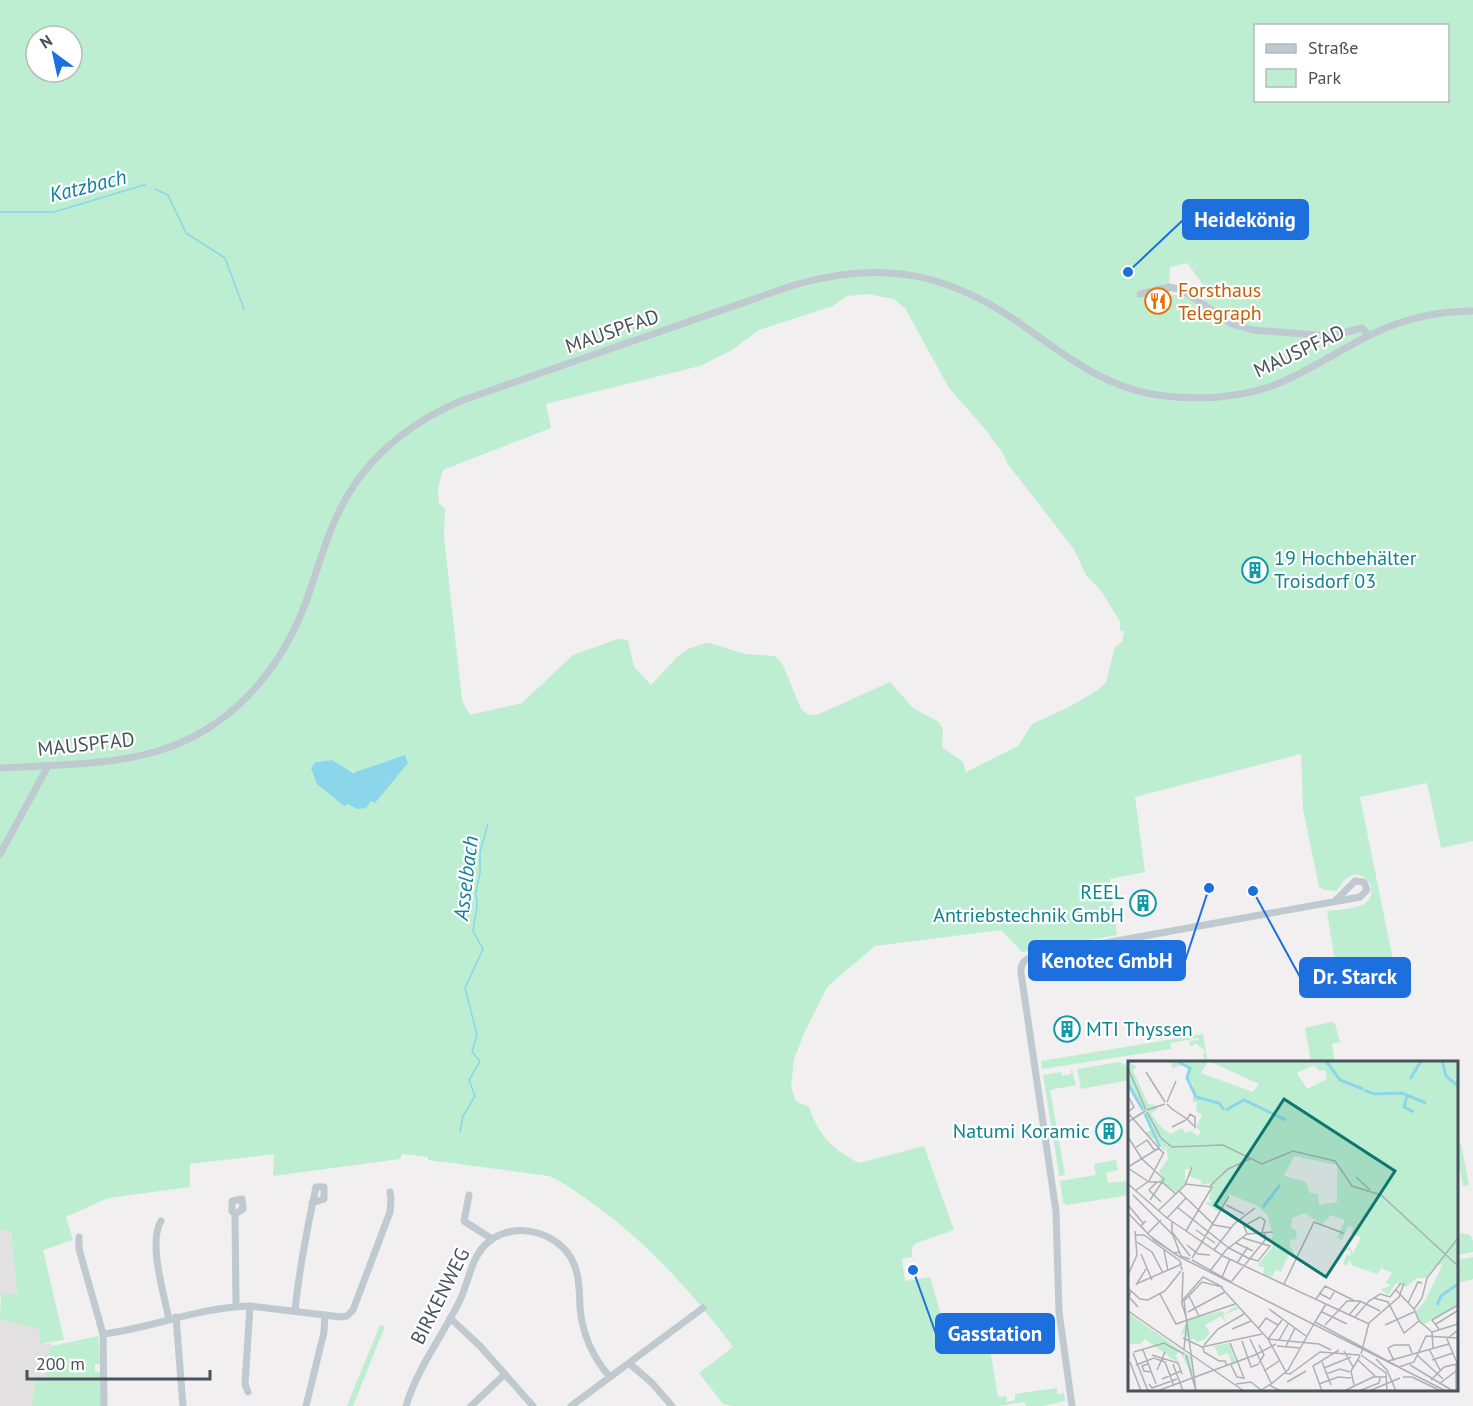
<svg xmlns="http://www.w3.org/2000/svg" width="1473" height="1406" viewBox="0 0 1473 1406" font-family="'PT Sans',sans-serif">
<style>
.education{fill:#e2e0e1}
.green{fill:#beeed1;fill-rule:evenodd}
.water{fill:#8bd6ea}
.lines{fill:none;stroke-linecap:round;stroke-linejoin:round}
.stream{stroke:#8bd6ea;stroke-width:1.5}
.minor{stroke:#bfc9d0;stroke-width:7}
.labels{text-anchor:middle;stroke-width:4.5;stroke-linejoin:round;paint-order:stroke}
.food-label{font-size:20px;fill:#c56008;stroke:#fff;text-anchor:start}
.street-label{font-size:20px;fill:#47525c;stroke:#fff}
.culture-label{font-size:20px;fill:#0d838f;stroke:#fff;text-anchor:start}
.water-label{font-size:21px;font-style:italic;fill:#0f80a0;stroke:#fff}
.inset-river{fill:none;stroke:#8bd6ea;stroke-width:3}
.inset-road{fill:none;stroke:#adb0b4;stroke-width:1.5}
.view{fill:#0f766e;fill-opacity:0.15;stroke:#0f766e;stroke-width:3}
.inset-edge{fill:none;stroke:#47525c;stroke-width:3}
.leader{fill:none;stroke:#1c6fdd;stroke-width:2}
.callout-dot{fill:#1c6fdd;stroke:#fff;stroke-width:2}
.callout{fill:#1c6fdd;stroke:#1c6fdd;stroke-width:2}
.callout-label{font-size:21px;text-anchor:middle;font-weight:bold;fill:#fff}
</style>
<rect width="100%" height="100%" fill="#f1efef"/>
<g class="education">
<polygon points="0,1229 11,1232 17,1295 1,1294 0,1296"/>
<polygon points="0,1320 40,1329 44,1344 51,1343 52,1346 44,1359 48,1378 36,1378 32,1406 0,1406"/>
</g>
<g class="green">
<path d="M0 0H1473V841L1441 848 1427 783 1360 797 1394 965 1337 975 1327 911C1337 910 1350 909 1360 906 1384 897 1366 863 1346 879 1342 882 1339 887 1337 891L1324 890 1319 887 1303 809 1301 754 1135 797 1145 872 1110 879 1117 935 1022 952 1001 930 875 946 828 986 805 1031 794 1059 791 1088 796 1101 809 1107C819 1136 832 1149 859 1163L924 1146 954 1230 916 1243 912 1248V1257L902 1259 905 1281 930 1277 943 1322 942 1329 947 1335 987 1330 998 1397 1006 1396 1007 1402 1015 1400V1394L1057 1388 1058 1394 1064 1393 1065 1401 1042 1406H1026L1025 1402 998 1406H733L723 1404 699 1373 733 1347C693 1293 647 1242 592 1203 578 1193 565 1183 549 1176L428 1160V1157L402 1154 400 1159 273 1176 274 1154 190 1164V1187L108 1198 66 1217 73 1240 43 1250 64 1340 39 1344 40 1329 0 1320 1 1294H17L11 1232 0 1229ZM1256 26H1448V100H1256ZM36 36H72V72H36ZM1187 263 1211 295 1200 302 1190 295H1169L1170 267ZM867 294 893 299 905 308 949 388 986 430 1004 455 1007 463 1073 548 1086 575 1101 591 1120 621V630L1124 632 1122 642 1115 647 1106 682 1098 690 1069 707 1032 724 1018 746 966 772 963 762 942 747 943 730 939 722 913 708 890 682 817 715C808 715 805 714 800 707L783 665 775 656 745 654 710 643H705L688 649 677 657 651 685 634 667 628 640 618 639 573 655 522 703 470 715 462 700 444 537 445 509 439 503 438 488 443 470 551 428 546 404 700 366 732 350 759 330 833 306 847 296ZM332 760 347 771 356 772 344 806 316 762Z"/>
<polygon points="1332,1022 1335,1024 1340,1042 1332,1044 1335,1062 1311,1062 1305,1028"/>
<polygon points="1203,1034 1207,1059 1206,1060 1203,1056 1205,1050 1195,1043 1192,1047 1190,1045 1189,1041 1199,1040 1198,1038 1170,1043 1171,1049 1042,1069 1041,1061"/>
<polygon points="1119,1062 1129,1067 1129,1080 1081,1089 1077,1069"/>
<polygon points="1071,1070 1072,1070 1076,1085 1050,1090 1065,1175 1059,1176 1053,1135 1057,1134 1056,1130 1052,1131 1043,1075 1061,1072 1063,1076 1071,1074"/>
<polygon points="1461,1143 1469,1185 1463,1186 1457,1155 1457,1144"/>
<polygon points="1116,1160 1118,1170 1106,1173 1108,1183 1126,1181 1127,1189 1129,1188 1129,1195 1067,1205 1063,1202 1060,1181 1096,1175 1094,1164"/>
<polygon points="1463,1233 1470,1235 1473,1241 1473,1252 1457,1255 1457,1234"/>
<polygon points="1473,1257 1473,1279 1457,1283 1457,1260"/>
<polygon points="380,1325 385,1326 353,1406 347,1406"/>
<polygon points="98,1336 100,1364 95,1364 95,1371 100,1372 101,1406 32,1406 36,1377 47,1378 44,1359 52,1346"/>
</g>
<polygon class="water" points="405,755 408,763 375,803 371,801 366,808 357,809 348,804 344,806 317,784 311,768 316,762 332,760 353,773"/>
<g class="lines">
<g class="stream">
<polyline points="155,189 168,195 186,233 225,258 244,309"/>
<polyline points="0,212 54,212 144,185 146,186"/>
<polyline points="460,1132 463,1116 475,1096 469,1080 480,1061 472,1052 477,1035 465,988 483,949 473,931 477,906 476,891 480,873 480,852 488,824"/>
</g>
<g class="minor">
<polyline points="1140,294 1169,287 1182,290 1232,324 1253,330 1331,336 1362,328 1369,336"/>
<path d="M0 768C52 765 107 766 158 751 228 730 278 674 304 607 319 568 327 529 349 493 375 450 417 419 463 400L794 285C881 260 947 272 1021 324 1065 356 1108 390 1165 396 1201 400 1237 398 1272 386 1306 373 1336 352 1368 336 1402 319 1436 311 1473 311"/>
<polyline points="0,854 48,766"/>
<polyline points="469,1195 464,1221 492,1239"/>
<polyline points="235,1214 243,1209 242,1199 232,1201 232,1211 235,1214 236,1306"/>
<path d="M161 1221C148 1242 164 1295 169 1319"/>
<polyline points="79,1237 79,1249 103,1334 104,1406"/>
<path d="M295 1311C299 1269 307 1229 316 1187H324V1199L312 1203"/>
<polyline points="176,1317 183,1406"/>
<polyline points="450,1318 480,1346 533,1406"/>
<path d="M103 1334C153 1328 199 1307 250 1306L341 1317 347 1316 353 1310 390 1212 391 1199 390 1192"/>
<polyline points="630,1364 651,1382 672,1406"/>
<polyline points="248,1392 245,1384 250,1306"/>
<polyline points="306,1406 324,1332 325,1315"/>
<path d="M406 1406C417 1369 441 1338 458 1304 468 1286 470 1261 484 1246 508 1220 554 1229 571 1258 580 1274 579 1290 580 1307 582 1333 593 1358 610 1377"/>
<polyline points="471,1406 505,1374"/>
<polyline points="571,1406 703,1308"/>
<path d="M1072 1406 1059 1312 1056 1211 1021 973C1020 957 1032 957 1044 954L1360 897 1367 890 1364 882 1355 881 1335 901"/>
</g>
</g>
<defs>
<g id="restaurant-ring" transform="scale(1.35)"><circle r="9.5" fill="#fff" stroke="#e8710a" stroke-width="1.5"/><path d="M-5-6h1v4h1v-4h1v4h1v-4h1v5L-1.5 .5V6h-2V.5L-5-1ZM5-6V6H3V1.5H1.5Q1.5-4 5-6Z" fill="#e8710a"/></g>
<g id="building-ring" transform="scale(1.35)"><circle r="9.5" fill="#fff" stroke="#0f9aa8" stroke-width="1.5"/><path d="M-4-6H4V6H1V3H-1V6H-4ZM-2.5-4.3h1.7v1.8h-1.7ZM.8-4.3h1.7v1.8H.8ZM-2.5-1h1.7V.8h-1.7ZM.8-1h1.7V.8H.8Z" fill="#0f9aa8"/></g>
</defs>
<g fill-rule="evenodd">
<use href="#restaurant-ring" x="1158" y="301"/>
<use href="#building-ring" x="1255" y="570"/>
<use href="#building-ring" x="1143" y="903"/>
<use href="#building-ring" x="1067" y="1029"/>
<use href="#building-ring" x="1109" y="1131"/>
</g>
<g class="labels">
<g class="food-label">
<text x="1178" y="297">Forsthaus<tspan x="1178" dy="23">Telegraph</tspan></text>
</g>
<g class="street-label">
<text transform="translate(612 331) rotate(-19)" y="7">MAUSPFAD</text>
<text transform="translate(1299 351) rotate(-25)" y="7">MAUSPFAD</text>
<text transform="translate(86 744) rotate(-6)" y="7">MAUSPFAD</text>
<text transform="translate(440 1296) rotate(-63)" y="7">BIRKENWEG</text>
</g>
<g class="culture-label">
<text x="1274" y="565">19 Hochbehälter<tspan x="1274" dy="23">Troisdorf 03</tspan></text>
<text x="1124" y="899" text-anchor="end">REEL<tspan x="1124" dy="23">Antriebstechnik GmbH</tspan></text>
<text x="1086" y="1036">MTI Thyssen</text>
<text x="1090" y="1138" text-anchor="end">Natumi Koramic</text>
</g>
<g class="water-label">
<text transform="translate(88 186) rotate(-14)" y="7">Katzbach</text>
<text transform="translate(466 878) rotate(-83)" y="7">Asselbach</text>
</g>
</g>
<g transform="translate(1128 1061)">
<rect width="330" height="330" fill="#f1efef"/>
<path d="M0 0 9 6 5 9 20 43 29 45 36 43 35 39 36 43 33 46H24L30 47 23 53 33 66 43 73 54 67 57 72 63 70 70 75 73 70 68 66 74 54 68 50 69 41H65V24L59 17 61 9 56 4 44 7 43 0H80L73 12 125 31 131 23 81 0H330V243L297 263 291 260 288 250 297 240 315 203 306 206 298 217H289L278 226 268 222 260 234 253 228 262 225 258 221 264 212 253 207 250 213 225 205 221 199 219 205 215 203 219 193 223 195 222 189H217L219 186 223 187 225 193 233 176 223 173 225 167 220 165 214 179 209 177 217 159 203 154 194 163 176 152 164 157 163 167 169 170 168 178 162 179V185L168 196 161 193 153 211 148 209 144 216 135 213 136 206 129 205 146 184 142 179 145 175 140 155 130 145 101 133 89 158 91 151 77 142 84 140 81 138 84 122 73 124 74 120 60 115 63 108H68H57V122L50 131 54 134 30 120 35 116 31 110 40 98 38 85 36 91 29 75 25 78 17 72 26 67 16 53 7 58 16 51 0 24ZM186 4 192 10 197 9 199 18 179 28 169 12ZM166 95 209 104V141L191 144 190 133 182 132 178 121 156 115ZM107 245 111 248 95 254 99 263 93 255 77 264 82 272 76 279 68 281 67 277 61 280 56 272 52 275 59 259 94 250 97 253ZM0 252 83 310 64 297 66 317 52 291 57 295 52 288 41 282 51 289 48 295 54 309 51 303 17 278 12 283H0ZM101 282 108 302 104 304 100 292 91 295 86 285Z" fill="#beeed1" fill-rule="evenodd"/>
<path class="inset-river" d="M49 0 62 7 59 17 68 36 91 42 96 49M198 0 212 19 235 28M314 0 318 15 330 25M282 18 293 0M0 23 15 49M236 29 246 33 274 32 298 42M279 35 276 46 286 51M98 49 116 39 158 59M17 53 32 86M135 146 152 124M309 244 313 235 330 223"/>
<path class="inset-road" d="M0 7 18 49M18 11 37 41M39 41 48 20M39 43 44 48 59 58 67 66V56L62 53 60 57 59 58 56 60 44 66 47 65M19 49 37 43M0 51 6 46 1 37M19 51 33 77 44 86 95 84 134 103 165 90 207 100 224 125 253 134 330 205M0 52 36 93M0 61 17 50M0 76 14 98 36 118 22 139M7 87 19 79 27 90M0 106 31 87M0 107 21 121M228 116 242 129M21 121H34L48 133M29 121 21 129 33 141M0 123 39 157 95 195 198 243 187 261 271 306M57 123 84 126 58 170M82 125 100 108 122 98M8 129 21 120 36 91M51 130 86 164 103 167M5 134 45 174 53 195 62 198M0 144 15 162M98 144 116 153M49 146 101 187 120 197 130 200 142 185 115 177M31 149 57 124 64 106M0 152 26 179 52 196 318 330M133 156 137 160 134 172M39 157 58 137M18 160 13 165 21 174 46 192 51 191M44 160V171L62 195M68 169 87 182M20 172 33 159M119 173 116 165 132 156M8 174H16L52 200 54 209M9 181 24 191 35 212M74 181 101 135M108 182 125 190M59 184 70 193 82 194M36 189 40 210M86 189 106 163 127 147M13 193 24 219M64 197 74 181M64 199 103 221 137 179V172M109 202 120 186M82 210 98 189 119 173 145 171M55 211 54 243 59 259 56 288M0 214 9 194 7 170M94 216 102 198M8 223 54 203M156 223 186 161 215 172H216H213M8 224 18 208M0 227 12 238 20 239 37 230 53 210M268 229 286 248M3 230 1 236 10 246M191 232 202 238 207 229M32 233 48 263 107 243M61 235 71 255M246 237 260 241 276 272 291 260M188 238 197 225 227 240M53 241 75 216 91 224 140 278 158 311M280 242 290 221 294 222M198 243 241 263M141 248 178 275M0 250 116 330M60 251 97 231M194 251 219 263M221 254 233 240M227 256 241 240 252 233 262 236 273 222M308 263 329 250M197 264 219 240H232L252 250M257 264 286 251M104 268 123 260M130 268 138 257 150 264M311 268 304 259 330 244M330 269 319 278 330 304M304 271 330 263M55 277 74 286 134 273M122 278 143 322M140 278 191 283 203 289M140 278 154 259M151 279 160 263M114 280 123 306 131 303M102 282 116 317 109 316 103 304M76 284 90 268 116 253M131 284 136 294 131 302M149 285 172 287M158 285 167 267M75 286 76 291 91 300H97L99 305M305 287 304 271 291 260 286 248 294 237 299 217 330 177M301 288 312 309M15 289 28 323M216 290 225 306M6 291 36 282 56 293M5 292 20 330M233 293 241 262 271 236 276 222M24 294 50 302 54 313M58 294 68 330M127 294 148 283M233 294 258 312 259 330M289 294 315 318M248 298 259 309 268 330M230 299 247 315M304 299 325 292M260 300 321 283M266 300 260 287 266 284H281L284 292M2 301 13 330M194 301 203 324M328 302V330M20 303 14 305 16 310 23 311M45 303 55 330M8 304 26 297 37 301 46 325M282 304 325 330M271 306 286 301 298 275 330 277M196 307 223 296M29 309 37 291M136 310 151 300M156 312 162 313 192 291 232 294M198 313 212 308 222 311M275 316H284L313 330M34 318 53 310M303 319 316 306 329 303M159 321 178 310M21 323 24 327 49 318M108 323 123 321 133 329M191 323 210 316 223 317M311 323 328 310M142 324 160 309 187 261M226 324 223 310 232 295M29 330 127 294M68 330 56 240 74 221 95 226M132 330 141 324 153 330M194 330 185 305 211 289M216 330 245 316H259M231 330 251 322 252 317M241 330 272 317"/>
<path class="view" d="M156 38 267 110 198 216 87 144Z"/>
<rect width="330" height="330" class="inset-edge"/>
</g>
<path class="leader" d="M1128 272L1183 220M1209 888L1185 961M1253 891L1300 977M913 1270L936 1334"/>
<g class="callout-dot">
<circle cx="1128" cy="272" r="6"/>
<circle cx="1209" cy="888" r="6"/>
<circle cx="1253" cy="891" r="6"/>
<circle cx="913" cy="1270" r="6"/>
</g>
<g class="callout">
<rect x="1183" y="200" width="125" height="39" rx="6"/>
<rect x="1029" y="941" width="156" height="39" rx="6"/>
<rect x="1300" y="958" width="110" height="39" rx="6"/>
<rect x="936" y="1314" width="118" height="39" rx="6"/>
</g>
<g class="callout-label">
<text x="1245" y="227">Heidekönig</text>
<text x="1107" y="968">Kenotec GmbH</text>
<text x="1355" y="984">Dr. Starck</text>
<text x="995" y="1341">Gasstation</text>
</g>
<rect x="1254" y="24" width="195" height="78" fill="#ffffff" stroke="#b5babe" stroke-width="1.5"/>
<rect x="1266" y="44" width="30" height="9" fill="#bfc9d0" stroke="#b5babe" stroke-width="1.5"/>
<text x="1308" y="54" font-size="18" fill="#47525c">Straße</text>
<rect x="1266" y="69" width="30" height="18" fill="#beeed1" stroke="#b5babe" stroke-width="1.5"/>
<text x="1308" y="84" font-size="18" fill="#47525c">Park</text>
<g transform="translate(54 54) rotate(327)"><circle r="28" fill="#ffffff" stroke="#b5babe" stroke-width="1.5"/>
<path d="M0-4.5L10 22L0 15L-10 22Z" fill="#1c6fdd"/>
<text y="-9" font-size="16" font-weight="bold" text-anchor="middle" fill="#47525c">N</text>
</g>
<path d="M27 1370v9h183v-9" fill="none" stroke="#47525c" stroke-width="3"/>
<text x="36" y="1370" font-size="18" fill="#47525c" stroke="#ffffff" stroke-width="4.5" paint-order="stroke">200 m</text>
</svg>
